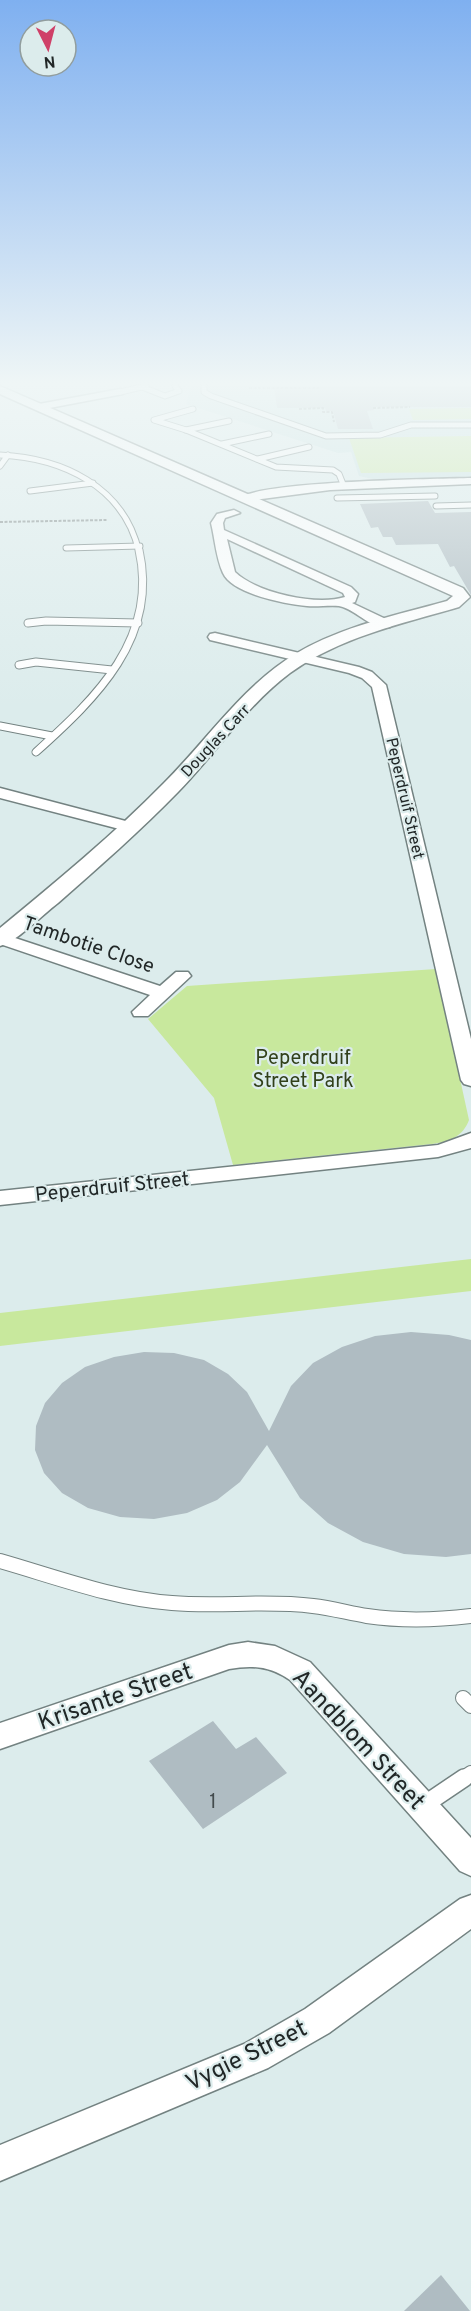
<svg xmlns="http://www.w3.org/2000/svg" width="471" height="2311" viewBox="0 0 471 2311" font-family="Overpass,sans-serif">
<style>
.built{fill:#c7e1e1}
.green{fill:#c8e89d}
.building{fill:#afbcc2}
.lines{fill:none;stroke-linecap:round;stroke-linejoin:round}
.service-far3-casing{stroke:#738281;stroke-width:7}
.service-far2-casing{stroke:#738281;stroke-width:9}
.service-far1-casing{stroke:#738281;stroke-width:16}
.service-casing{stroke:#738281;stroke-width:20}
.minor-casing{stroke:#738281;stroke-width:3}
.tertiary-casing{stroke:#738281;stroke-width:3}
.path{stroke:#7d8787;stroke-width:2;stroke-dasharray:3 1.5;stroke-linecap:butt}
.service-far3{stroke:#fff;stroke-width:5}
.service-far2{stroke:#fff;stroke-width:7}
.service-far1{stroke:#fff;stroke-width:14}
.service{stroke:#fff;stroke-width:17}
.minor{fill:#fff;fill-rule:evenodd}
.tertiary{fill:#fff;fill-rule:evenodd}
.labels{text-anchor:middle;stroke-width:4.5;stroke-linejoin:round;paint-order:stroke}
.far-street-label{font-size:16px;fill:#212727;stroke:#dcecec}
.street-label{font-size:20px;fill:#212727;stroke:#dcecec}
.park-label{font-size:20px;fill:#31401a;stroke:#dcecec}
.near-number-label{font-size:20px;fill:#444c4e}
.near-street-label{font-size:24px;fill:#212727;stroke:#dcecec}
</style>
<rect width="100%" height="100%" fill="#dcecec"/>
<polygon class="built" points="191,386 471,386 471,477 373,479 359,476 351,452 338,453 186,404"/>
<g class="green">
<polygon points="471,408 471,419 413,420 409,409"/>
<polygon points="471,436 471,472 361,473 349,438"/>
<path d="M436 969 469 1120C463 1137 448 1142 432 1144L233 1165 214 1098 148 1019 187 986Z"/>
<polygon points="471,1259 471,1291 0,1346 0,1313"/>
</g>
<g class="building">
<polygon points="274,386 471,386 471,407 373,407 374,410 367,411 373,429 338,429 333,411 326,411 325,408 277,408"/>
<polygon points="428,501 435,513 471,512 471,595 454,566 450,567 438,544 396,545 392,537 383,537 378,527 371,528 360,504"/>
<polygon points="411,1332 449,1335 471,1340 471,1554 446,1557 404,1554 363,1542 328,1523 300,1498 267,1445 240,1482 217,1500 187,1513 154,1519 120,1517 88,1508 62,1493 44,1473 35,1450 36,1426 45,1403 62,1383 85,1367 114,1357 144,1352 174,1353 204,1360 228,1374 247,1392 269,1431 291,1386 313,1363 342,1347 375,1336"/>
<polygon points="213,1721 236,1749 256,1737 287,1773 203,1829 149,1761"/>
<polygon points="441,2275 470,2311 404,2311"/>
</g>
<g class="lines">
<g class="service-far3-casing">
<g id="service-far3">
<polyline points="204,386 204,392 211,396 326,436 380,435 411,425 471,425"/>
<polyline points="142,387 165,396 179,391 175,386"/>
<polyline points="120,392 146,386"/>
<polyline points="193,409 154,420 186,430 276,467 333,470 339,474 343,484"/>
<polyline points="186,430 229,421"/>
<polyline points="222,444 269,434"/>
<path d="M0 455C62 458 124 486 139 552"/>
<polyline points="258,459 309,447"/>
<polyline points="0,466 8,455"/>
<polyline points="30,491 93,483"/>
<polyline points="337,498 435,496"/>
<polyline points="436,506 471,505"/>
<polyline points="66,548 140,546"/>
</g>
</g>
<g class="service-far2-casing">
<g id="service-far2">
<polyline points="28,623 46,621 138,623"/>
<polyline points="19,665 36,662 112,670"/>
<polyline points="0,726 52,736"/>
<path d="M36 752C96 698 159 638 139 550"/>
</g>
</g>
<g class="service-far1-casing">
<g id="service-far1">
<path d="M0 1561C56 1577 114 1599 172 1603 219 1607 266 1600 313 1606 331 1608 349 1613 367 1616 401 1621 437 1620 471 1616"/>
<polyline points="463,1698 471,1706"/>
<polyline points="462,1779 471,1773"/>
</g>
</g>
<g class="service-casing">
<polyline id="service" points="424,1805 464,1778"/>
</g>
<g class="minor-casing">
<g id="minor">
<polygon points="120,389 123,390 123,394 39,410 34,407 39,404"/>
<path d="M471 478V484L330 490 246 501 240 498C261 481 435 479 471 478Z"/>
<path d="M234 510 240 513 225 518 223 523 224 530 351 587 358 594 355 602 352 603 390 621 392 624 390 627C372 631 356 609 339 606 329 605 317 607 307 606 286 604 232 594 223 573 216 558 215 539 211 523L217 514ZM227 539 343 593 345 597C316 606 257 593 235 572Z"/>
<polygon points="215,633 359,667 372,672 386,685 471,1039 471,1086 464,1084 461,1080 372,687 362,678 349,673 210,640 208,637 210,634"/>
<polygon points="0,788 137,824 139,827 131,832 0,798"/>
<polygon points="0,933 160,986 176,972 188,972 191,976 148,1016 134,1016 132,1012 150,995 0,944"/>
<polygon points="471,1133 471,1148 438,1157 0,1205 0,1191 438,1145"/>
<path d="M248 1642 275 1646 310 1662 471 1838V1876L460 1871 290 1680C270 1666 252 1665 229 1669L0 1749V1723L229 1645Z"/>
<polygon points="471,1895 471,1929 329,2033 268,2068 0,2181 0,2145 244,2044 305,2009 460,1899"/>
</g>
</g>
<g class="tertiary-casing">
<path id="tertiary" d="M0 386 463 588 470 597 459 607C401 624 340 637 290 673 246 706 216 753 178 792 140 831 99 867 58 903 42 915 18 941 0 946V928C56 882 113 835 164 783 208 739 243 685 297 653 343 626 397 615 447 601L453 596 0 394Z"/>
</g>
<g class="path">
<polyline points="249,388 321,388"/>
<polyline points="373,408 410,407"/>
<polyline points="299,409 323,408 323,412 332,412 334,422"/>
<polyline points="0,522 108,520"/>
</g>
<use href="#service-far3" class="service-far3"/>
<use href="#service-far2" class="service-far2"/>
<use href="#service-far1" class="service-far1"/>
<use href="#service" class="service"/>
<use href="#minor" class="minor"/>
<use href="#tertiary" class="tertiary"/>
</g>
<linearGradient id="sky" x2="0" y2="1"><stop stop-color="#7fb0f0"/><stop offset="0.54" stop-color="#eff6f6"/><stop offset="1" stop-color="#eff6f6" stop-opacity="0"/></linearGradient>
<rect width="471" height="709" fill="url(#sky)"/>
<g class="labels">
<g class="far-street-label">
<text transform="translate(215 740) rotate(-47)" y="6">Douglas Carr</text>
<text transform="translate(406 798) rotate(77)" y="6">Peperdruif Street</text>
</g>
<g class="street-label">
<text transform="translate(89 944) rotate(19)" y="7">Tambotie Close</text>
<text transform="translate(112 1186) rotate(-6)" y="7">Peperdruif Street</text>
</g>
<g class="park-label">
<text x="303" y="1064">Peperdruif<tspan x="303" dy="23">Street Park</tspan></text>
</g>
<g class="near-number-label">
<text x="213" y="1808">1</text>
</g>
<g class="near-street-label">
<text transform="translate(115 1696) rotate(-19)" y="8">Krisante Street</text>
<text transform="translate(359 1739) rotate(47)" y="8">Aandblom Street</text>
<text transform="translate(246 2055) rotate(-26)" y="8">Vygie Street</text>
</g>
</g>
<g transform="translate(48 48) rotate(174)"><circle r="28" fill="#dcecec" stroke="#919d9d" stroke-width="1.5"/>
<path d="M0-4.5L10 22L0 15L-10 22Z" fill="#cf4068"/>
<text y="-9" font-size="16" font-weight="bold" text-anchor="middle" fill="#212727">N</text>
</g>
</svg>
